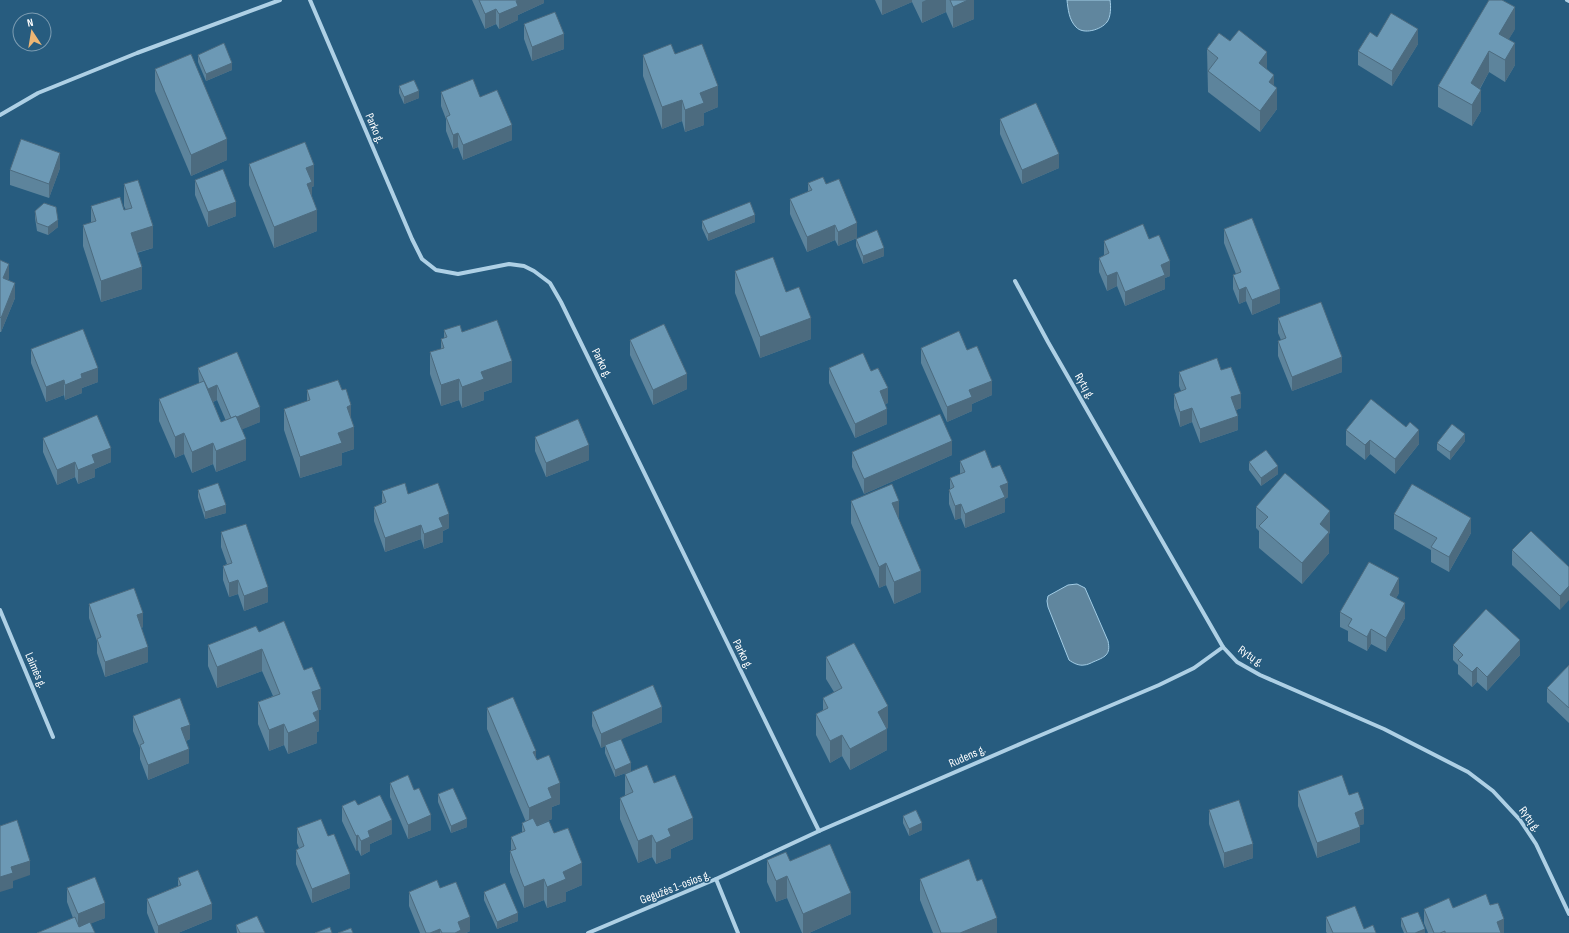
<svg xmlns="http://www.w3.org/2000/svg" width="1569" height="933" viewBox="0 0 1569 933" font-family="'Sofia Sans Condensed',sans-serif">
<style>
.water{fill:#60869e;stroke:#a2cde6}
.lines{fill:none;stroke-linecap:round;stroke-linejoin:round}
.street{stroke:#aed0e5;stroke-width:4}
.wall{fill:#5d849c;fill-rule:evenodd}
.shaded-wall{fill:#4c6b7f}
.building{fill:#6c99b5;stroke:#4c6b7f}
.labels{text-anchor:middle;stroke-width:3;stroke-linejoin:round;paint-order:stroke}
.street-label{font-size:12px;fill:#fff;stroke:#275c7f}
</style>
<rect width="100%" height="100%" fill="#275c7f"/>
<g class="water">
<path d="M1067 0H1110C1111 6 1111 17 1107 22 1101 30 1083 35 1076 27 1069 20 1068 9 1067 0Z"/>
<path d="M1077 584 1085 588 1108 641C1111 655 1105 657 1093 662 1091 663 1087 665 1084 665 1079 666 1073 663 1069 660L1048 607 1047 601 1048 596 1068 585Z"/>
</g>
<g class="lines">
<g class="street">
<polyline points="310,0 412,239 422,259 436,270 458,274 509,264 524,266 534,271 550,283 561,302 819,831"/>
<polyline points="1567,0 1569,1"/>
<polyline points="0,115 38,93 137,53 280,0"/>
<polyline points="1015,281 1048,342 1223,647 1237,662 1260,675 1384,729 1468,772 1493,791 1520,820 1536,844 1569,914"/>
<polyline points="0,610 53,737"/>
<polyline points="716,879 819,831 1027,741 1159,685 1194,668 1223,647"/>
<polyline points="588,933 716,879 738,933"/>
</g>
</g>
<g class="wall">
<polygon points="472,0 544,0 544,3 518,15 518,20 499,29 496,24 485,29"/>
<polygon points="875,0 974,0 974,19 953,28 946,12 922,23 912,2 882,15"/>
<polygon points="524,24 564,49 532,61 524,39"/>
<polygon points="1515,29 1508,40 1515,65 1505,82 1489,72 1480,89 1481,111 1472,126 1438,107 1438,86"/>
<polygon points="1377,37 1418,44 1392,86 1358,65 1358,51"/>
<polygon points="1207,49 1267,70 1274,86 1277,109 1260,132 1208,92"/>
<polygon points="675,54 718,107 704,113 704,125 685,132 682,121 662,129 643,76 643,55"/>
<polygon points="198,55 232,70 206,81 198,62"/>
<polygon points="155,69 227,160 191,176 155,91"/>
<polygon points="399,86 419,98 404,104 399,93"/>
<polygon points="441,92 480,97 512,140 463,160 458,147 453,149 446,131 446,119 441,106"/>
<polygon points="1000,119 1059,168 1022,184 1000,134"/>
<polygon points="249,164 314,186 312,187 312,197 317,231 274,248 249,185"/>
<polygon points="60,168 49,198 10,185 10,170"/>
<polygon points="195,180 236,216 208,227 195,195"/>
<polygon points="808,183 826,184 857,238 838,246 835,240 807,252 790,214 790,199 808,192"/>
<polygon points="124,184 153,248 137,253 142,289 101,302 83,246 83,225 91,223 91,206 124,210 126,210 124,206"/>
<polygon points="35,211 58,227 48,235 37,231 35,218"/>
<polygon points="702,221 755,222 708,241 702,228"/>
<polygon points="1224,229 1280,303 1252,315 1246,301 1239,304 1233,289 1233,275 1236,274 1224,243"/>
<polygon points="856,239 884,256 863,264 856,246"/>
<polygon points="1149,239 1170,276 1165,278 1165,289 1125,306 1117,286 1107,291 1099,272 1099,258 1104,256 1104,241"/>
<polygon points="0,260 9,278 8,280 15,298 1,332 0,332"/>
<polygon points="735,271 786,292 811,339 760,358 735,293"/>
<polygon points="1278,318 1342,372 1292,391 1278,356 1278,341 1281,340 1278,333"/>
<polygon points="444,330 462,332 512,382 484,392 484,400 462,408 459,400 441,406 430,374 430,352 441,349 441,339 444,338"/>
<polygon points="630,340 687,389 653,405 630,355"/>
<polygon points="921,348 967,350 992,395 972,404 972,411 947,422 921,363"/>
<polygon points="31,349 98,382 82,388 82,393 65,400 64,395 46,402 31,363"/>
<path d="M198 368 260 422 242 429 246 460 216 472 213 464 192 473 184 454 175 458 159 421V399L199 383ZM217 400 226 421 221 422 213 402Z"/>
<polygon points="829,368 871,371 888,403 885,404 887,424 855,438 829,383"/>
<polygon points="1179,372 1241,408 1236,410 1238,430 1200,443 1192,422 1180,427 1174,408 1174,394 1181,391 1179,386"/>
<polygon points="307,390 351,420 354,449 342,453 342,465 300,478 284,430 284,409 307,401"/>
<polygon points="1406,427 1419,444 1395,474 1370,454 1365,460 1346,445 1346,430"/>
<polygon points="535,437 589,460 546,477 535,451"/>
<polygon points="43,438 111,462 95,469 95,477 78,484 75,477 57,485 43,452"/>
<polygon points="1465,441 1450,460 1437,450 1437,443"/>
<polygon points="852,452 952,455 864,494 852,467"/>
<polygon points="960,461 992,468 1008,497 1005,499 1005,512 965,528 961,518 955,520 949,504 949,490 950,489 950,478 960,474"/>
<polygon points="1249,462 1278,474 1261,486 1249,470"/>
<polygon points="198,490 226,513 205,519 198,497"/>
<polygon points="382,491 408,494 449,528 443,531 443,542 424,549 421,539 385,552 374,521 374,507 382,503"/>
<polygon points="851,501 899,519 921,592 894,604 886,585 879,588 851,523"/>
<polygon points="1256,507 1330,532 1329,534 1329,553 1302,584 1259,548 1259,531 1256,528"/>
<polygon points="1394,514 1471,533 1449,572 1431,562 1431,550 1394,529"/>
<polygon points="221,532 268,602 244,611 238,594 229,597 223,580 223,566 227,564 221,547"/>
<polygon points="1512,550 1569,567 1560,610 1512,565"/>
<polygon points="1399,593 1396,598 1405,618 1386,652 1371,644 1367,651 1348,641 1348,631 1340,627 1340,612"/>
<polygon points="89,604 143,627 141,628 148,662 105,677 97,653 97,641 89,618"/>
<polygon points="259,632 304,670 321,710 319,710 319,731 317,732 317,743 288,754 284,745 269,751 258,724 258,702 273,696 262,671 217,688 208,666 208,645"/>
<polygon points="1453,645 1520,655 1487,691 1477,682 1472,687 1458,674 1458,665 1453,660"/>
<polygon points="826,657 888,728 887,728 887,750 850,770 842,756 830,763 816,735 816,714 823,710 823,698 834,692 826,679"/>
<polygon points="1569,665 1569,723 1547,702 1547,688"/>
<polygon points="487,708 536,759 560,804 552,807 552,819 537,826 554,833 582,885 566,892 566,901 547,908 544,900 524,908 510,872 510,851 511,850 511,837 522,832 522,823 526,822 487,729"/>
<polygon points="592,712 662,722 621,739 631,771 615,777 605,753 605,746 601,748 592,726"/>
<polygon points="133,716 190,739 186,741 189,763 148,780 140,759 140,748 133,731"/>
<polygon points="625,774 654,783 693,839 671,849 671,858 656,864 652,857 638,863 620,819 620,798 625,796"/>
<polygon points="390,783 431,830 408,839 390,797"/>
<polygon points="1298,791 1349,795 1364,824 1360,825 1360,842 1317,858 1298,806"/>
<polygon points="438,794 467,827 451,833 438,802"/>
<polygon points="358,805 392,834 370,844 370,851 361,856 358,850 356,851 342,821 342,806"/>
<polygon points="1209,810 1253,858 1224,868 1209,824"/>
<polygon points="903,816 922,830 909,836 903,823"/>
<polygon points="297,828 328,836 350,888 312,903 296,864 296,850 299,848 297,843"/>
<polygon points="767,860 790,861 851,914 809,933 802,933 787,898 776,902 767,882"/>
<polygon points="178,878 212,919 178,933 155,933 147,913 147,899 178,886"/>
<polygon points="920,879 977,881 997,933 933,933 920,900"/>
<polygon points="67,888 105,918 91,923 37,933 73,918 67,902"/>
<polygon points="440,888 470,931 466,933 420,933 409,906 409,892"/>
<polygon points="484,892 518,921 497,929 484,900"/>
<polygon points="1490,905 1504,933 1428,933 1424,923 1424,909"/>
<polygon points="1326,917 1364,929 1376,933 1327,933 1326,932"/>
<polygon points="1401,918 1425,933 1404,933 1401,926"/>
<polygon points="236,925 265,933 237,933"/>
</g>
<g class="shaded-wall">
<polygon points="518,0 544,0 544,3 518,15 518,20 499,29 499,14 516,1"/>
<polygon points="882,0 912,0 912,2 882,15"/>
<polygon points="926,0 946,0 946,12 922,23 922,2"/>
<polygon points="967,0 974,0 974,19 953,28 953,7"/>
<polygon points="1515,7 1515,29 1499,56 1499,34"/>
<polygon points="496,9 496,24 485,29 485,14"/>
<polygon points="1418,29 1418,44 1392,86 1392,71"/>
<polygon points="564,34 564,49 532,61 532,47"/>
<polygon points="1515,43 1515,65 1505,82 1505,60"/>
<polygon points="1489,51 1489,72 1471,104 1471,83"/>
<polygon points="1267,52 1267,73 1259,63"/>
<polygon points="232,63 232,70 206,81 206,74"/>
<polygon points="1274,75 1274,92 1277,88 1277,109 1260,132 1260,111 1269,82"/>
<polygon points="718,86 718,107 704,113 704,125 685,132 685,110 700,93"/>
<polygon points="1481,90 1481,111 1472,126 1472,105"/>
<polygon points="419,91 419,98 404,104 404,97"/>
<polygon points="682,100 682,121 662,129 662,107"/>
<polygon points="512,125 512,140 463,160 463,145"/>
<polygon points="458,133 458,147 453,149 453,135"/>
<polygon points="227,139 227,160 191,176 191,155"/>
<polygon points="60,153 60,168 49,198 49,184"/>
<polygon points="1059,154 1059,168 1022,184 1022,170"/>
<polygon points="314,165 314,186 312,187 312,203 307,205 306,168"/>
<polygon points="236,202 236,216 208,227 208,212"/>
<polygon points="317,210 317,231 274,248 274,227"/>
<polygon points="755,215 755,222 708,241 708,234"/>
<polygon points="58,220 58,227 48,235 48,227"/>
<polygon points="857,223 857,238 838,246 838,232"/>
<polygon points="835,225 835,240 807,252 807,237"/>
<polygon points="153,226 153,248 131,254 131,233"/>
<polygon points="884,248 884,256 863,264 863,256"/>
<polygon points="1170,261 1170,276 1165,278 1165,289 1125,306 1125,292 1161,265"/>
<polygon points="9,264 9,278 3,293 3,278"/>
<polygon points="142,267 142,289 101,302 101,281"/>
<polygon points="1117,272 1117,286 1107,291 1107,276"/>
<polygon points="15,283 15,298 1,332 1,318"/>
<polygon points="1246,287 1246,301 1239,304 1239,290"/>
<polygon points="1280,289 1280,303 1252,315 1252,300"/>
<polygon points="811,318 811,339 760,358 760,337"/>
<polygon points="1342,357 1342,372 1292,391 1292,377"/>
<polygon points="512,361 512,382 484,392 484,400 462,408 462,387 481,372"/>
<polygon points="98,368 98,382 82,388 82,393 65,400 65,385 81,374"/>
<polygon points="687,374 687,389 653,405 653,390"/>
<polygon points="459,379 459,400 441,406 441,385"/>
<polygon points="64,380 64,395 46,402 46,387"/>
<polygon points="992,381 992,395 972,404 972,411 947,422 947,407 969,390"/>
<polygon points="217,385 217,400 208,404 208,389"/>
<polygon points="888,388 888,403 880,406 880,391"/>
<polygon points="1241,394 1241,408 1231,412 1231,397"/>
<polygon points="351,405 351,427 347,407"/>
<polygon points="260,407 260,422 231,434 231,419"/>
<polygon points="1192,408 1192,422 1180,427 1180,412"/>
<polygon points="887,409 887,424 855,438 855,424"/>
<polygon points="1238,416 1238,430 1200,443 1200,429"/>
<polygon points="354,427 354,449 342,453 342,465 300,478 300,457 338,433"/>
<polygon points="1419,430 1419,444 1395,474 1395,459"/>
<polygon points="184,433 184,454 175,458 175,437"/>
<polygon points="1465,434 1465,441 1450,460 1450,452"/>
<polygon points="246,439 246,460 216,472 216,451"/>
<polygon points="1370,440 1370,454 1365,460 1365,445"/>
<polygon points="952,441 952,455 864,494 864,479"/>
<polygon points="213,443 213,464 192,473 192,452"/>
<polygon points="589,445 589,460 546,477 546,463"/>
<polygon points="111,448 111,462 95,469 95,477 78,484 78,470 92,455"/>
<polygon points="75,462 75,477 57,485 57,470"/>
<polygon points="1278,466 1278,474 1261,486 1261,478"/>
<polygon points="1008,483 1008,497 1005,499 1005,512 965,528 965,514 1000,486"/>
<polygon points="899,501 899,522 892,503"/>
<polygon points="961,504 961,518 955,520 955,506"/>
<polygon points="226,505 226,513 205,519 205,512"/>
<polygon points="1330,511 1330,532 1329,534 1329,553 1302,584 1302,563 1320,524"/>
<polygon points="449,514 449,528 443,531 443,542 424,549 424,534 439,518"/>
<polygon points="1471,518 1471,533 1449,572 1449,557"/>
<polygon points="421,525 421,539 385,552 385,538"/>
<polygon points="886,563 886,585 879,588 879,567"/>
<polygon points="921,571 921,592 894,604 894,582"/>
<polygon points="1399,578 1399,593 1390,610 1390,595"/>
<polygon points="238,580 238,594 229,597 229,583"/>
<polygon points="1569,586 1569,600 1560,610 1560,596"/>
<polygon points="268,587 268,602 244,611 244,596"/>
<polygon points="1405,603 1405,618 1386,652 1386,638"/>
<polygon points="143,613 143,627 137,630 137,615"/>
<polygon points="1371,629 1371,644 1367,651 1367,637"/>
<polygon points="1520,640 1520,655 1487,691 1487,677"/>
<polygon points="148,647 148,662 105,677 105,662"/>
<polygon points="262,649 262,671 217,688 217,667"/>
<polygon points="1477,667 1477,682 1472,687 1472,672"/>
<polygon points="321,689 321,710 319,710 319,731 317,732 317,743 288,754 288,733 312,692"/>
<polygon points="888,706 888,728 878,733 878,712"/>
<polygon points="662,707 662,722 601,748 601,734"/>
<polygon points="284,724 284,745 269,751 269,730"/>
<polygon points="190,725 190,739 181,743 181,728"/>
<polygon points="887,729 887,750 850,770 850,749"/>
<polygon points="842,735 842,756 830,763 830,741"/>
<polygon points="189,749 189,763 148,780 148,765"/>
<polygon points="536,751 536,773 533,752"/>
<polygon points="631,763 631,771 615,777 615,770"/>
<polygon points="560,783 560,804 552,807 552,819 529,829 529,808 548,788"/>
<polygon points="1364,809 1364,824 1355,827 1355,813"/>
<polygon points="431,815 431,830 408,839 408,825"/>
<polygon points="693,818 693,839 671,849 671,858 656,864 656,843 668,829"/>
<polygon points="467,819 467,827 451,833 451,826"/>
<polygon points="392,820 392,834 370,844 370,851 361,856 361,841 368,831"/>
<polygon points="922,823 922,830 909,836 909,829"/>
<polygon points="1360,827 1360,842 1317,858 1317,843"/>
<polygon points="358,835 358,850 356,851 356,836"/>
<polygon points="652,835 652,857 638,863 638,841"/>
<polygon points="1253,844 1253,858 1224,868 1224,853"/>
<polygon points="30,861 30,875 13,881 13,888 0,892 0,877 11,867"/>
<polygon points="582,863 582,885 566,892 566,901 547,908 547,887 563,872"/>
<polygon points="350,874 350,888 312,903 312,889"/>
<polygon points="787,876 787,898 776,902 776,881"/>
<polygon points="544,879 544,900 524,908 524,887"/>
<polygon points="851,893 851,914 809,933 803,933 803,914"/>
<polygon points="105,903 105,918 78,929 78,914"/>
<polygon points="212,904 212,919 178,933 158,933 158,926"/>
<polygon points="518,913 518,921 497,929 497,922"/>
<polygon points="470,917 470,931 466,933 455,933 458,922"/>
<polygon points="997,918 997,933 960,933"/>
<polygon points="1504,919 1504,933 1497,933 1497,922"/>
<polygon points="440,929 440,933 430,933"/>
<polygon points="1425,929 1425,933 1415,933"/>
</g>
<g class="building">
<polygon points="479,0 518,0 516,1 518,6 499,14 496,9 485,14"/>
<polygon points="950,0 968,0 953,7"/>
<polygon points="1489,0 1502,0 1515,7 1499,34 1515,43 1505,60 1489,51 1471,83 1481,90 1472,105 1438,86"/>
<polygon points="555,12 564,34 532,47 524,24"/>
<polygon points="1391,13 1418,29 1392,71 1358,51 1370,32 1377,37"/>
<polygon points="1239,30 1267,52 1259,63 1274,75 1269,82 1277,88 1260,111 1208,71 1218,58 1207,49 1219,33 1230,41"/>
<polygon points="224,43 232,63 206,74 198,55"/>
<polygon points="671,44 675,54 702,44 718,86 700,93 704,103 685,110 682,100 662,107 643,55"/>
<polygon points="191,54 227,139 191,155 155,69"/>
<polygon points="473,79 480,97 497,90 512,125 463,145 458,133 453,135 446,117 450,115 441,92"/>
<polygon points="414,80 419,91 404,97 399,86"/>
<polygon points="1036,103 1059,154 1022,170 1000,119"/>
<polygon points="21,139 60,153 49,184 10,170"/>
<polygon points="305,142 314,165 306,168 312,182 307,184 317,210 274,227 249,164"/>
<polygon points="223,169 236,202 208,212 195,180"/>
<polygon points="823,177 826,184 839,179 857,223 838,232 835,225 807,237 790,199 812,190 808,183"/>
<polygon points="138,180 153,226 131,233 142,267 101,281 83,225 96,221 91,206 120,197 124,210 132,208 124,184"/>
<polygon points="750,202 755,215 708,234 702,221"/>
<polygon points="44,203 56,207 58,220 48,227 37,223 35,211"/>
<polygon points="1252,218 1280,289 1252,300 1246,287 1239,290 1233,275 1241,272 1224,229"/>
<polygon points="1143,224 1149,239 1159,235 1170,261 1161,265 1165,275 1125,292 1117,272 1107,276 1099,258 1109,253 1104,241"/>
<polygon points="877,230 884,248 863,256 856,239"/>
<polygon points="773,257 786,292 799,287 811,318 760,337 735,271"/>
<polygon points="0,260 9,264 3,278 15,283 1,318 0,317"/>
<polygon points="1321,302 1342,357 1292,377 1278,341 1286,338 1278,318"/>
<polygon points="497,320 512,361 481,372 484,379 462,387 459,379 441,385 430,352 444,348 441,339 447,337 444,330 460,325 462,332"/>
<polygon points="664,324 687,374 653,390 630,340"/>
<polygon points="83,329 98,368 81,374 82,378 65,385 64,380 46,387 31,349"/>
<polygon points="959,331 967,350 977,346 992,381 969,390 972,397 947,407 921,348"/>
<polygon points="237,352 260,407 237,417 236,416 231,418 217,385 208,389 198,368"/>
<polygon points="863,353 871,371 878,368 888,388 880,391 887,409 855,424 829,368"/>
<polygon points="1217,358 1221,370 1231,367 1241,394 1231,397 1238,416 1200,429 1192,408 1180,412 1174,394 1186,389 1179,372"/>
<polygon points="338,380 342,390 346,389 351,405 347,407 354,427 338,433 342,443 300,457 284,409 310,400 307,390"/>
<polygon points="204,381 221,422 236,416 246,439 216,451 213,443 192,452 184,433 175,437 159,399"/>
<polygon points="1371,399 1406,427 1410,422 1419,430 1395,459 1370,440 1365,445 1346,430"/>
<polygon points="940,414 952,441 864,479 852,452"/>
<polygon points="97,415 111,448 92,455 95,463 78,470 75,462 57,470 43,438"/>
<polygon points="578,419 589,445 546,463 535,437"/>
<polygon points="1452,424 1465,434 1450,452 1437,443"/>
<polygon points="985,450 992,468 1000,465 1008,483 1000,486 1005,497 965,514 961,504 955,506 949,490 954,487 950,478 965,472 960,461"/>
<polygon points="1266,450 1278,466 1261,478 1249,462"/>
<polygon points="1285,473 1330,511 1320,524 1329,532 1302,563 1259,526 1268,517 1256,507"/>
<polygon points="218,483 226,505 205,512 198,490"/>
<polygon points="405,483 408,494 438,483 449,514 439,518 443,527 424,534 421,525 385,538 374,507 386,502 382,491"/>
<polygon points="892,484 899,501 892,503 921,571 894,582 886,563 879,567 851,501"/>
<polygon points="1412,484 1471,518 1449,557 1431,547 1437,538 1394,514"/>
<polygon points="246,524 268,587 244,596 238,580 229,583 223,566 232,563 221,532"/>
<polygon points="1531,531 1569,567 1569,586 1560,596 1512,550"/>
<polygon points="1369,562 1399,578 1390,595 1405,603 1386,638 1371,629 1367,637 1348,626 1352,619 1340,612"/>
<polygon points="134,588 143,613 137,615 148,647 105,662 97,639 101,637 89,604"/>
<polygon points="1486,609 1520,640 1487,677 1477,667 1472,672 1458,660 1463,655 1453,645"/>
<polygon points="284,621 304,670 312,667 321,689 312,692 319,710 313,713 317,721 288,733 284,724 269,730 258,702 280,694 262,649 217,667 208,645 256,626 259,632"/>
<polygon points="854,643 888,706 878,712 887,729 850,749 842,735 830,741 816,714 828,708 823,698 842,688 826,657"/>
<polygon points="1569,665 1569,708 1547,688"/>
<polygon points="653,685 662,707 601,734 592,712"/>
<polygon points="513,697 536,751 533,752 537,760 549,755 560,783 548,788 552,798 529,808 487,708"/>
<polygon points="180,698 190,725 181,728 189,749 148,765 140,745 144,743 133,716"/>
<polygon points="621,739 631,763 615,770 605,745"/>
<polygon points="647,765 654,783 675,775 693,818 668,829 671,836 656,843 652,835 638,841 620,798 633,792 625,774"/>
<polygon points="408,775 414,790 419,788 431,815 408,825 390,783"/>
<polygon points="1342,775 1349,795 1358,792 1364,809 1355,813 1360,827 1317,843 1298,791"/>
<polygon points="453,788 467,819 451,826 438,794"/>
<polygon points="380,795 392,820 368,831 370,837 361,841 358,835 356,836 342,806 355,800 358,805"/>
<polygon points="1239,800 1253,844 1224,853 1209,810"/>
<polygon points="916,810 922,823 909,829 903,816"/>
<polygon points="533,818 537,826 549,821 554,833 568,828 582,863 563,872 566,879 547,887 544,879 524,887 510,851 516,849 511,837 525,831 522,823"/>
<polygon points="321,819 328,836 334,834 350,874 312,889 296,850 304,846 297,828"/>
<polygon points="17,820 30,861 11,867 13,873 0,877 0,826"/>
<polygon points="830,844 851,893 803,914 787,876 776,881 767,860 786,852 790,861"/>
<polygon points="969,859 977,881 982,879 997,918 960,933 941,933 920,879"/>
<polygon points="198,870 212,904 158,926 147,899 181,885 178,878"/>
<polygon points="95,877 105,903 78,914 67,888"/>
<polygon points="437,880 440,888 456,882 470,917 458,922 461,930 455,933 442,933 440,929 430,933 426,933 409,892"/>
<polygon points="505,883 518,913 497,922 484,892"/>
<polygon points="1486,894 1490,905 1498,903 1504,919 1497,922 1501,933 1445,933 1445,931 1440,933 1434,933 1424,909 1449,898 1453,908"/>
<polygon points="1355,906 1364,929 1373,925 1376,933 1333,933 1326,917"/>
<polygon points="1418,912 1425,929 1415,933 1407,933 1401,918"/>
<polygon points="257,916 265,933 240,933 236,925"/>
<polygon points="75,917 79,927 90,922 95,933 37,933"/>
<polygon points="330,927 332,933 315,933"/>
<polygon points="351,928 353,933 338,933"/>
</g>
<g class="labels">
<g class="street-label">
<text transform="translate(375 128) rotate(67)" y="4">Parko g.</text>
<text transform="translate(602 363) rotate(64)" y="4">Parko g.</text>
<text transform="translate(1085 386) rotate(60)" y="4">Rytų g.</text>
<text transform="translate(743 654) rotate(64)" y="4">Parko g.</text>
<text transform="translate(1251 656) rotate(34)" y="4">Rytų g.</text>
<text transform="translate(36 670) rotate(67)" y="4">Laimės g.</text>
<text transform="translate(967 756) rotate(-24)" y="4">Rudens g.</text>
<text transform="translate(1530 819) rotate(53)" y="4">Rytų g.</text>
<text transform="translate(675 887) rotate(-21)" y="4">Gegužės 1-osios g.</text>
</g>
</g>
<g transform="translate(32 32) rotate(348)"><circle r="19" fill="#275c7f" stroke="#7d9db2"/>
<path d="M0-3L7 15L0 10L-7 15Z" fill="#edb674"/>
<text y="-6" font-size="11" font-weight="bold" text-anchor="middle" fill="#ffffff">N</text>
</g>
</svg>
